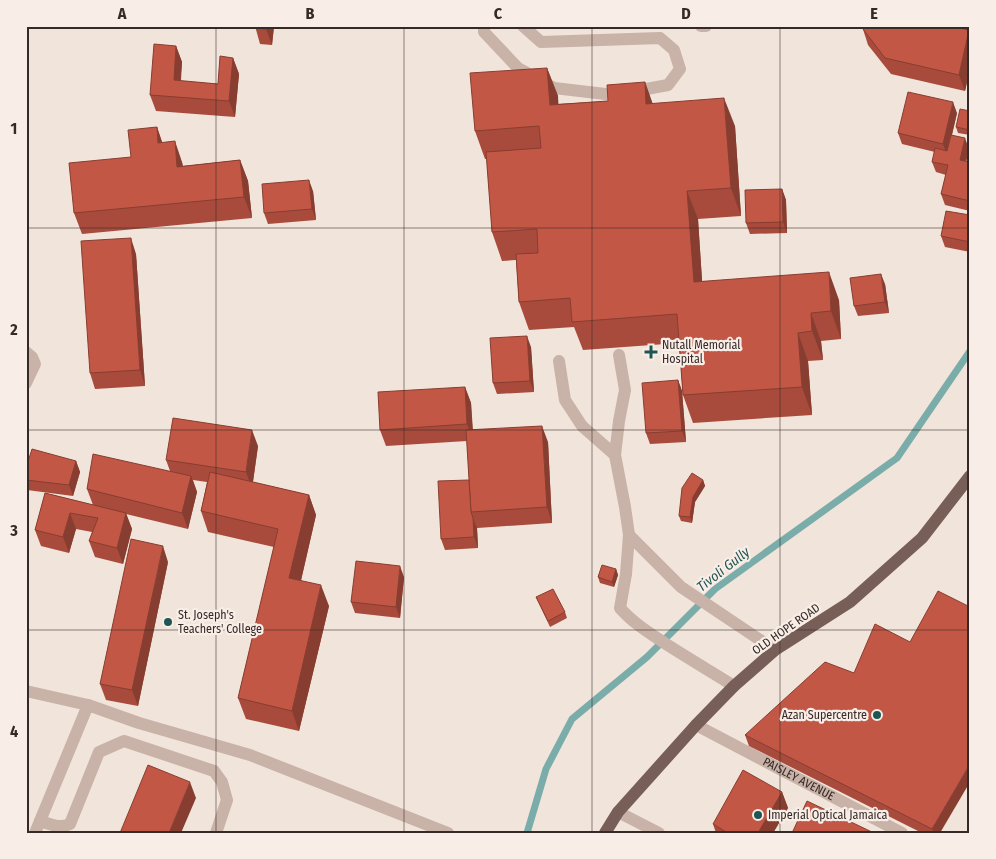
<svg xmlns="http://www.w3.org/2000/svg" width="996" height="859" viewBox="0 0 996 859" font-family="'Fira Sans Condensed',sans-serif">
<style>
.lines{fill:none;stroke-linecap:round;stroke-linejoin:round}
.stream{stroke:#7aadaa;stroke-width:7}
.minor{stroke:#c9b2a7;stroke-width:12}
.major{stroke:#775f58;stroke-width:12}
.wall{fill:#a84b3c}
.shaded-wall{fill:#883d31}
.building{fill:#c35746;stroke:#883d31}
.grid{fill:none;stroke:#352a27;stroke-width:1;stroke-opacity:0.55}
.poi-dot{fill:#1e5653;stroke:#f9eee7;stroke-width:2}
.labels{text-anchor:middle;stroke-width:4.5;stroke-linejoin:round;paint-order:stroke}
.poi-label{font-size:12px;fill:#352a27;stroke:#f9eee7;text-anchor:start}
.street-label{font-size:12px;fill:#352a27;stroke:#f9eee7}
.water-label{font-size:14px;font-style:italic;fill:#1e5653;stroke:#f9eee7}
.neatline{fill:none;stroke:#352a27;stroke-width:2}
.grid-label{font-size:16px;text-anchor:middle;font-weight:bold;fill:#352a27}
</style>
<rect width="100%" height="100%" fill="#f1e4da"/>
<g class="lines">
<polyline class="stream" points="527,833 546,769 572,719 647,657 715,589 897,458 970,351"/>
<g class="minor">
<polyline points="484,26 484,32 518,68 554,88 614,95 668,85 680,69 674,50 660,38 541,42 523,26"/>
<polyline points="701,26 706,26"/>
<polyline points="26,352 32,357 35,364 26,383"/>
<path d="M619 355 625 390 619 421 615 455 625 507 629 535 626 574 620 608C632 622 648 632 663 642 686 657 710 671 734 686"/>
<polyline points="559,361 565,400 582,426 615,455"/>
<polyline points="629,535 681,587 775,650"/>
<polyline points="26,691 88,705"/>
<path id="s1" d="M696 725 902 833"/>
<polyline points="618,812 659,833"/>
<path d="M40 821C50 824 59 829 70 824L99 752 124 741 214 771 222 782 227 800 216 833"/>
<polyline points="35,833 88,705 139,723 250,755 448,833"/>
</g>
<polyline class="major" points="605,833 618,812 696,725 734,686 775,650 850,602 922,538 970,476"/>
</g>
<g class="wall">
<polygon points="255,26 274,26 272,45 260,44"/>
<polygon points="862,26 969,30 970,33 970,69 965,91 891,74 868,45"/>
<polygon points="176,46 182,62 181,81 218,84 233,58 239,74 235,117 156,111 150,95"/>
<polygon points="547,68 558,96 558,104 608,101 645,82 652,103 735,126 741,216 698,219 702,281 839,300 841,339 821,341 823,360 808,361 812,415 693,423 683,395 679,343 583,350 574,327 529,330 519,302 516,260 502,261 492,232 487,159 485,159 475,131"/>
<polygon points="970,111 970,135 958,133 956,127"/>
<polygon points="957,113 952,135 969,149 966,161 970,162 970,211 945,205 941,194 946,175 936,172 932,162 935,152 902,144 898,133"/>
<polygon points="157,127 162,142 182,162 183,166 240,160 248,181 252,218 82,234 74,213 131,157"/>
<polygon points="782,189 786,200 787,233 750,234 746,223"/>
<polygon points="313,191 316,220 268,224 264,213"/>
<polygon points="970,215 970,252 945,247 941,236"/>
<polygon points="136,254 145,386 95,389 90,373"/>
<polygon points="885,284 889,313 858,316 854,306"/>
<polygon points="531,347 534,392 497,394 493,383"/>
<polygon points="678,380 682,391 686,442 650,444 646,433"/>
<polygon points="465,387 471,403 473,430 548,442 552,523 477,528 478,548 445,550 441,539 469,480 467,441 386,446 380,430"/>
<polygon points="258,446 253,482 309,495 316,515 301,580 329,606 299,731 246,719 238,698 274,547 208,532 201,511 207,482 193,480 197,492 188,529 126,514 132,529 123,564 95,557 89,541 92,532 76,529 69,553 41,546 35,530 45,493 93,505 87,489 170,471 166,460"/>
<polygon points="76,461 80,472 73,496 27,490 26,488 26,468"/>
<polygon points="703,480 705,486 695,502 692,523 681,521 679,516"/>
<polygon points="168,562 138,706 106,700 100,684"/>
<polygon points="616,569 618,575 614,587 600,583 598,577"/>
<polygon points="404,577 400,618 355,613 351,602"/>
<polygon points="536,597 565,612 567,618 550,627"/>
<polygon points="854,673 940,833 922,833 749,746 745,735"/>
<polygon points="782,792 788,808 773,833 716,833 713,824"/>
</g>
<g class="shaded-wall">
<polygon points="266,26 274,26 272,45 266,29"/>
<polygon points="969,30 970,33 970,69 965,91 959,75"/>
<polygon points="176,46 182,62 179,96 174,80"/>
<polygon points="233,58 239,74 235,117 229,101"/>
<polygon points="547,68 558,96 560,133 550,105"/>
<polygon points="645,82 655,110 646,104"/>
<polygon points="724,98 735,126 741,216 731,188"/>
<polygon points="953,102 957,113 947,155 943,144"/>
<polygon points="157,127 164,148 158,143"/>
<polygon points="965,138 969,149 964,171 960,160"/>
<polygon points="175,141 182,162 185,187 177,167"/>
<polygon points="240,160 248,181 252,218 244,197"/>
<polygon points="309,180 313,191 316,220 312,209"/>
<polygon points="782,189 786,200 787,233 783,222"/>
<polygon points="687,191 698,219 704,310 694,282"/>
<polygon points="131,238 136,254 145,386 140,370"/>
<polygon points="829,272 839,300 841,339 831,311"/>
<polygon points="881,274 885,284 889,313 885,302"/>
<polygon points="811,313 821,341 823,360 812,331"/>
<polygon points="798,333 808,361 812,415 802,387"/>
<polygon points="527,336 531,347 534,392 530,381"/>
<polygon points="678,380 682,391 686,442 682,431"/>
<polygon points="465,387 471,403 473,441 467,424"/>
<polygon points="542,426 548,442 552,523 547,507"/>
<polygon points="252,430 258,446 252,488 246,472"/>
<polygon points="76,461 80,472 73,496 69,485"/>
<polygon points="191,476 197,492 188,529 182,513"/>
<polygon points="703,480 705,486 695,502 692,523 690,517 693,497"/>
<polygon points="309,495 316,515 297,598 289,578"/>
<polygon points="70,513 76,529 69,553 63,537"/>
<polygon points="126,513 132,529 123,564 117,548"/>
<polygon points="473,518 477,528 478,548 474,537"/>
<polygon points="163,546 168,562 138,706 132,690"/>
<polygon points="400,566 404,577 400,618 396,607"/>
<polygon points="616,569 618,575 614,587 612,582"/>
<polygon points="321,585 329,606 299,731 292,711"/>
<polygon points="970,764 970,782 940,833 934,833 932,829"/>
<polygon points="190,782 196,798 181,833 169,833"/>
<polygon points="782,792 788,808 773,833 758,833"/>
</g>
<g class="building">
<polygon points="255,26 266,26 266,29 254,28"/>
<polygon points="862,26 950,26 969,30 959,75 885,58 863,29"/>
<polygon points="154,44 176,46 174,80 218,84 220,56 233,58 229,101 150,95"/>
<polygon points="547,68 550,105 608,101 607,85 645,82 646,104 724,98 731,188 687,191 694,282 829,272 831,311 811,313 812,331 798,333 802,387 683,395 677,314 572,322 570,298 519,302 516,254 538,253 537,229 492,232 486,152 541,148 539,126 475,131 470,73"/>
<polygon points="908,92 953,102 943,144 898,133"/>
<polygon points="960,109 970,111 970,130 956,127"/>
<polygon points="157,127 158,143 175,141 177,167 240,160 244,197 74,213 69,163 131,157 128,130"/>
<polygon points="951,135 965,138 960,160 970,162 970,201 941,194 948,165 932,162 935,148 947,151"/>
<polygon points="309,180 312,209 264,213 262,184"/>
<polygon points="782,189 783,222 746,223 745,190"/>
<polygon points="946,211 970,215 970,242 941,236"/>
<polygon points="131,238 140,370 90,373 81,241"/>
<polygon points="881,274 885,302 854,306 850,278"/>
<polygon points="527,336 530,381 493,383 490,338"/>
<polygon points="678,380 682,431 646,433 642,383"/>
<polygon points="465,387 467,424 380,430 378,392"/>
<polygon points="173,418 252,430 246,472 166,460"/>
<polygon points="542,426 547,507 471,512 466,430"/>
<polygon points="32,449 76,461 69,485 26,480 26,468"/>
<polygon points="93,454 191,476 182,513 87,489"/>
<polygon points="210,472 309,495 289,578 321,585 292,711 238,698 278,529 201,511"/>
<polygon points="692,473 703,480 693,497 690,517 679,516 682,488"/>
<polygon points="469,480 471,512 473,518 474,537 441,539 438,481"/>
<polygon points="45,493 126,513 117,548 89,541 98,518 70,513 63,537 35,530"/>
<polygon points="131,539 163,546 132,690 100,684"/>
<polygon points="356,561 400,566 396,607 351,602"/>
<polygon points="602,565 616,569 612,582 598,577"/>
<polygon points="553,589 565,612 548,621 536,597"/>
<polygon points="938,591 970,607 970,764 932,829 745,735 825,662 854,673 875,624 910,642"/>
<polygon points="148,765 190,782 169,833 120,833"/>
<polygon points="743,770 782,792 758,833 728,833 713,824"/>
<polygon points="807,801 874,833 792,833"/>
</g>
<path class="grid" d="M216 26V833M404 26V833M592 26V833M780 26V833M26 228H970M26 430H970M26 630H970"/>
<g class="poi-dot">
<path d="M648.5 344.5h5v5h5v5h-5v5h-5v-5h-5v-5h5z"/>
<circle cx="168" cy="622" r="5"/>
<circle cx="877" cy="715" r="5"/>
<circle cx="758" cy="815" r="5"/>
</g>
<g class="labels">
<g class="poi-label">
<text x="662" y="349">Nutall Memorial<tspan x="662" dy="14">Hospital</tspan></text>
<text x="178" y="619">St. Joseph's<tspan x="178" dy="14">Teachers' College</tspan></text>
<text x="867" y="719" text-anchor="end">Azan Supercentre</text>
<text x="768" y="819">Imperial Optical Jamaica</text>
</g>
<g class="street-label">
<text transform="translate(786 629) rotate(-35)" y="4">OLD HOPE ROAD</text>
<text dy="4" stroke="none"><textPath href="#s1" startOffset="116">PAISLEY AVENUE</textPath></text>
</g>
<g class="water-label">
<text transform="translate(723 569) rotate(-38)" y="5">Tivoli Gully</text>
</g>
</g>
<rect width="996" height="859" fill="none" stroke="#f9eee7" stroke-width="55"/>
<rect x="28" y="28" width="940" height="804" class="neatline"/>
<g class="grid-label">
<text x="122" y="19">A</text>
<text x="310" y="19">B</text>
<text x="498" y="19">C</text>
<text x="686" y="19">D</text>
<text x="874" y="19">E</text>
<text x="14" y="134">1</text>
<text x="14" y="335">2</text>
<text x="14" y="536">3</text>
<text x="14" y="737">4</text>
</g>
</svg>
